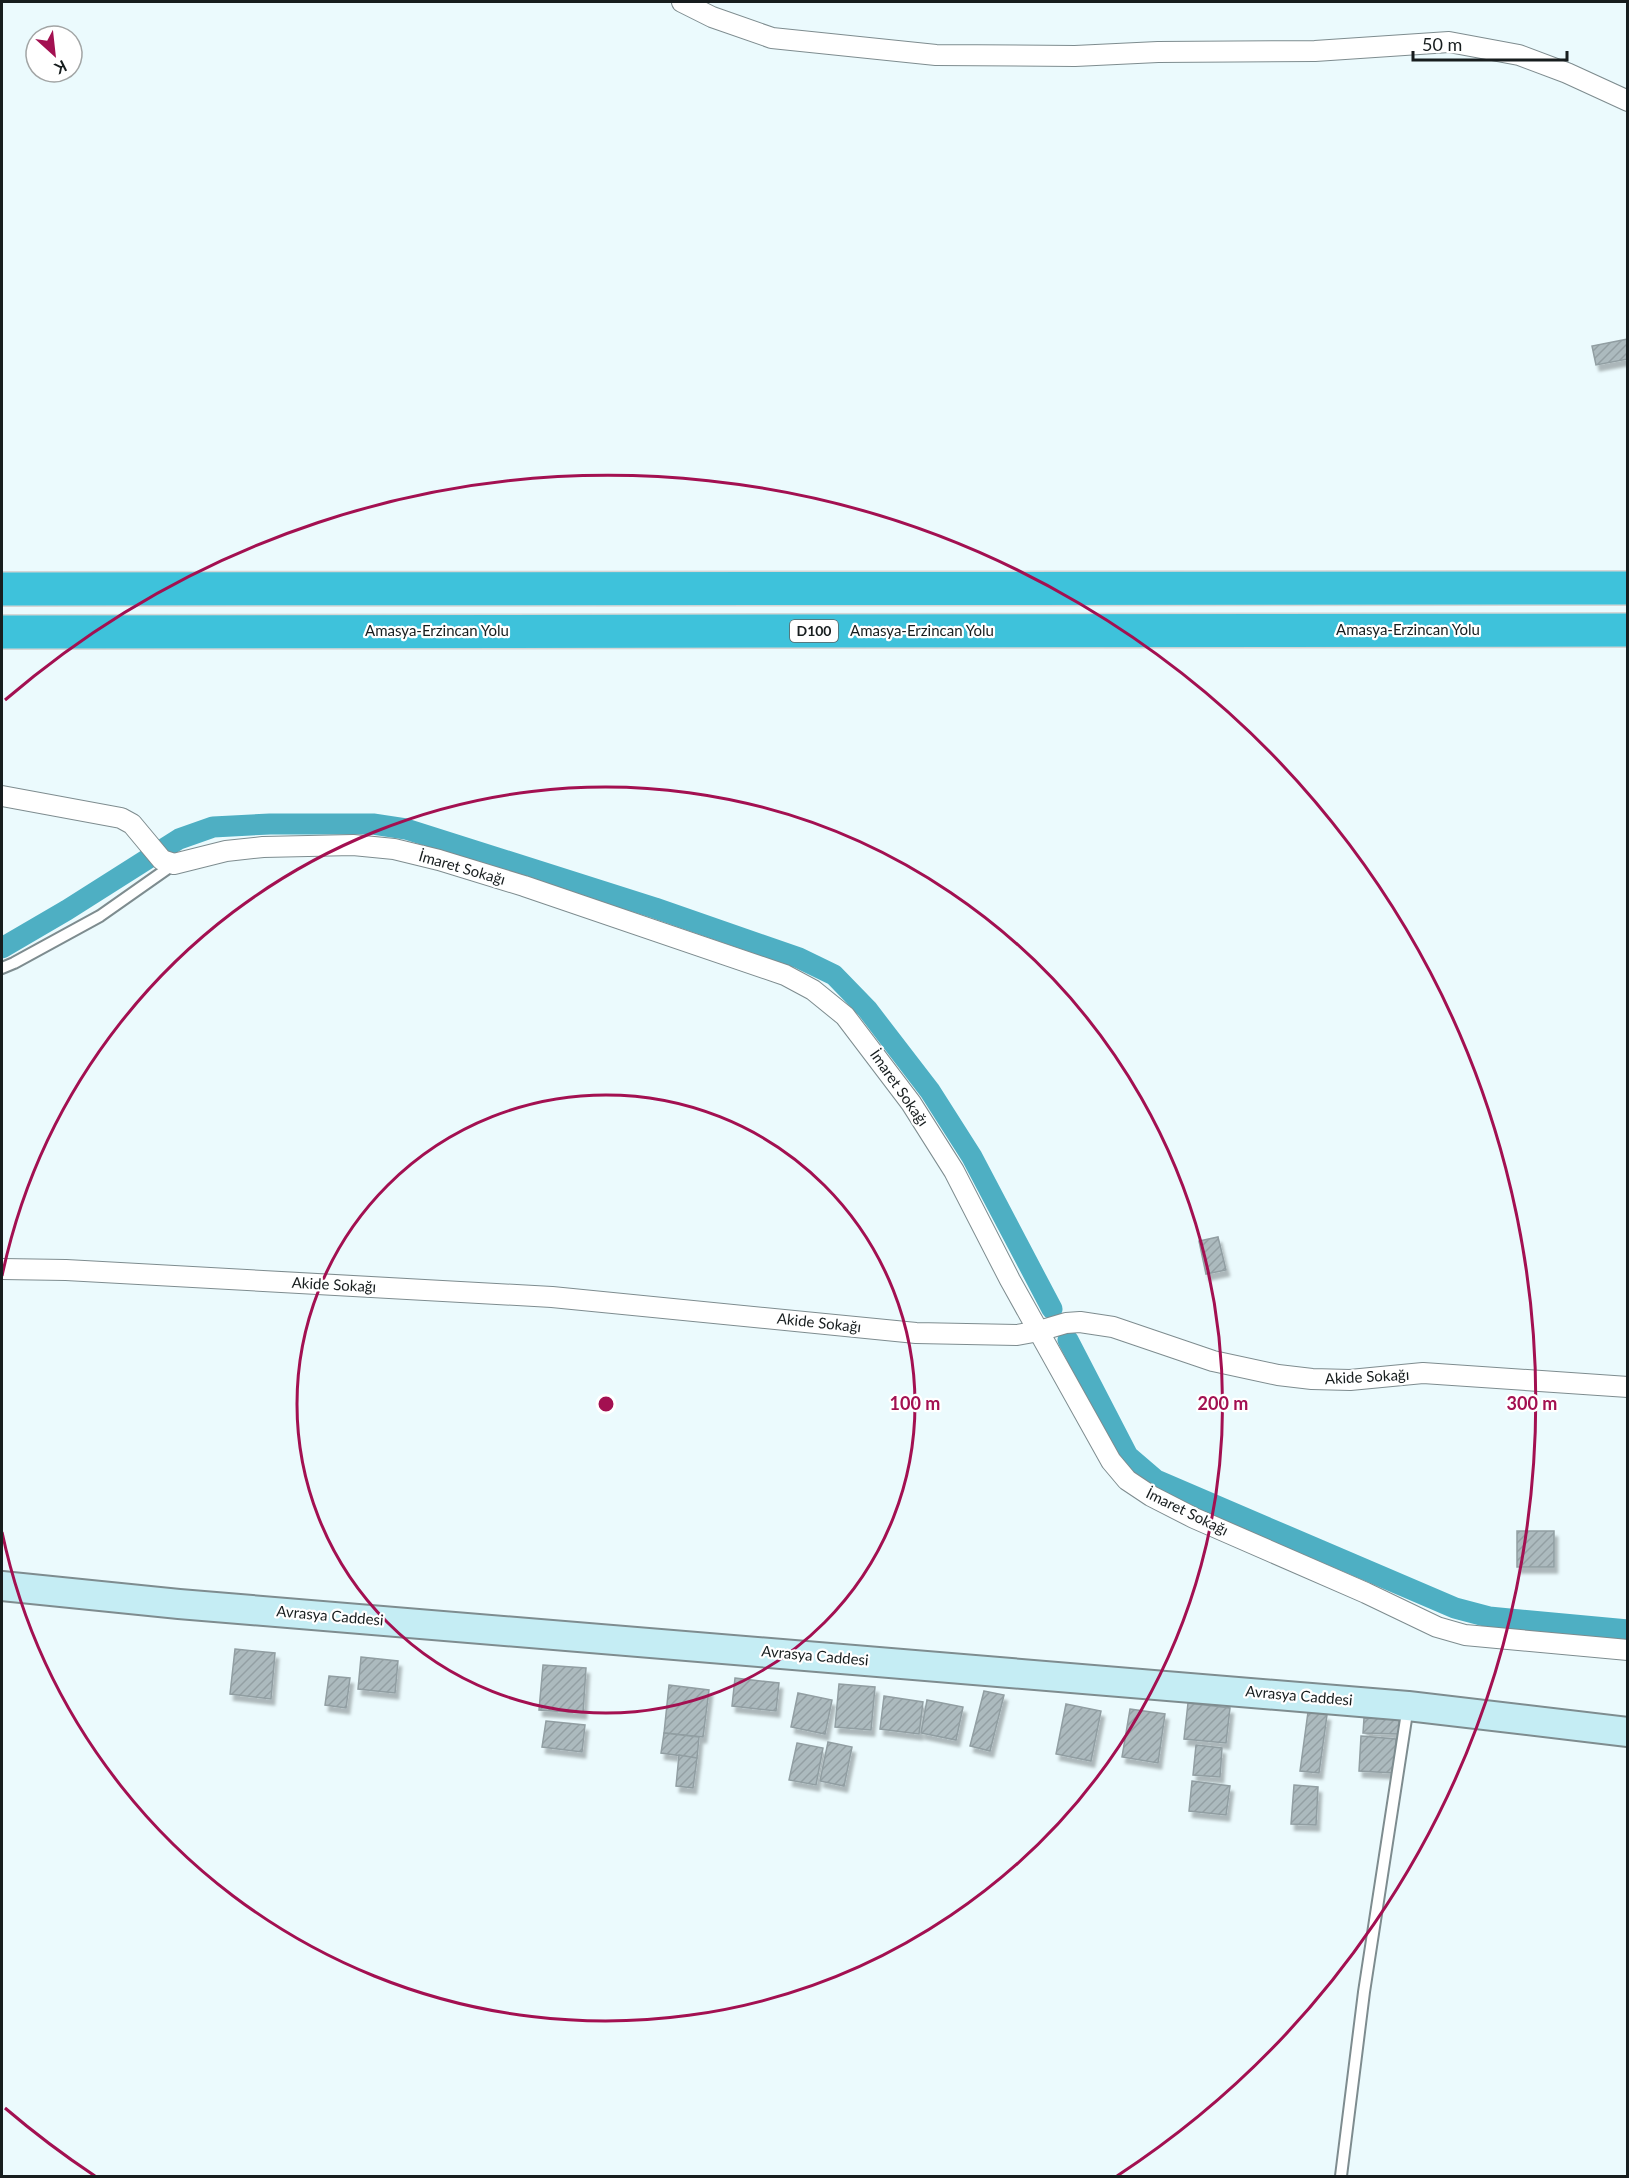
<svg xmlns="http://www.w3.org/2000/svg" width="1629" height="2178" viewBox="0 0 1629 2178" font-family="Lato,sans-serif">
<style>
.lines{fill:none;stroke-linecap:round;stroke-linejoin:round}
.canal{stroke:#4eafc3;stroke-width:21}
.building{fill:url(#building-hatch);stroke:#919ea2;stroke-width:1.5;filter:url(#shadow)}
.lane-casing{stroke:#7e8c8f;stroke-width:14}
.street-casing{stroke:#7e8c8f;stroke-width:22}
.secondary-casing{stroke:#7e8c8f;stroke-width:32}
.highway-casing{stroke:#d5d6d6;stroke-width:36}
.lane{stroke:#fff;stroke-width:10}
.street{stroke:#fff;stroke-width:20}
.secondary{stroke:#c5edf4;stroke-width:28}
.highway{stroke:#3ec2db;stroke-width:33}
.ring{fill:none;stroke:#a31051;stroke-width:3}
.labels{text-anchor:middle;stroke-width:4.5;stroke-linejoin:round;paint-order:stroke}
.shield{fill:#fff;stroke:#5d6162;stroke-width:1.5}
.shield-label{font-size:14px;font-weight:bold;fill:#171d1e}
.street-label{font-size:15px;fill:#171d1e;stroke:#fff}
.centre{fill:#a31051;stroke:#fff;stroke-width:3}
.ring-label{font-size:18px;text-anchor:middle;font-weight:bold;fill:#a31051;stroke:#fff;stroke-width:4.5;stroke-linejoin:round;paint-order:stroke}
</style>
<defs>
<pattern id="building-hatch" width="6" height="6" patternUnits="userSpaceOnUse" patternTransform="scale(1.5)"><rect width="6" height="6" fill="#acbabe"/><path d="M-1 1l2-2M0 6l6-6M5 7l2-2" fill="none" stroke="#939fa3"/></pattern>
<filter id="shadow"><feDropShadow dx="3.5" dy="6" stdDeviation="1.5" flood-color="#0004"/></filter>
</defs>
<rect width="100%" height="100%" fill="#ebfafd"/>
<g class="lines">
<g class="canal">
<polyline points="2,948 67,910 179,839 213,827 270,824 373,824 406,829 655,908 799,958 834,975 867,1009 930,1091 972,1157 1052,1309"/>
<polyline points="1068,1340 1128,1456 1156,1480 1455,1608 1489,1617 1628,1630"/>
</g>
</g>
<g class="building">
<polygon points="1628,339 1628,359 1596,365 1592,346"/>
<polygon points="1218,1237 1226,1270 1206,1274 1199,1241"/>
<rect x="1517" y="1531" width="37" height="36"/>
<polygon points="235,1649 275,1653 271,1699 230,1694"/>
<polygon points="361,1657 398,1661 395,1693 358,1689"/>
<polygon points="543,1665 586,1668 583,1713 539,1710"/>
<polygon points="329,1676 350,1678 346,1708 325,1705"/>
<polygon points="735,1678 779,1683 776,1711 732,1706"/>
<polygon points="839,1684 875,1687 871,1730 835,1727"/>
<polygon points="669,1685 709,1690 703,1737 664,1733"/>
<polygon points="984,1691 1004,1695 990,1751 970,1746"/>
<polygon points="798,1693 832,1700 825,1734 791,1727"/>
<polygon points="884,1696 923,1702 919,1734 880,1729"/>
<polygon points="927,1700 963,1707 956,1740 921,1733"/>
<polygon points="1188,1703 1230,1708 1226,1743 1184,1739"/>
<polygon points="1066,1704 1101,1711 1091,1761 1056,1754"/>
<polygon points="1130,1709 1165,1714 1158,1763 1122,1757"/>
<polygon points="1308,1712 1327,1715 1319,1773 1300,1771"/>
<polygon points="1364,1718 1399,1719 1399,1734 1363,1733"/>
<polygon points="546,1721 585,1725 582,1752 542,1747"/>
<polygon points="664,1733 699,1737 697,1758 661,1753"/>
<polygon points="1361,1736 1396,1739 1394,1773 1359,1771"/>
<polygon points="828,1742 852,1747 844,1786 820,1781"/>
<polygon points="797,1743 823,1748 816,1785 789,1780"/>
<polygon points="1196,1745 1222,1748 1220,1777 1193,1775"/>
<polygon points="679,1755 697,1758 693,1788 676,1786"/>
<polygon points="1192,1781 1230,1786 1226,1815 1189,1811"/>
<polygon points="1294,1785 1318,1787 1316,1825 1291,1824"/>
</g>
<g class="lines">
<g class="lane-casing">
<g id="lane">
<polyline points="2,968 14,963 100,916 174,864"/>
<polyline points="1341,2176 1364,1992 1408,1706"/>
</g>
</g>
<g class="street-casing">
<g id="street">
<polyline points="682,2 712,17 772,38 936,55 1075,56 1158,52 1315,51 1449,42 1519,55 1567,73 1628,101"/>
<polyline points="2,796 121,818 132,824 162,860 174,864 226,851 263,847 353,845 394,849 439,860 524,886 785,975 813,990 845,1016 911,1103 954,1171 1010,1280 1111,1461 1127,1480 1151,1496 1194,1518 1366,1593 1437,1627 1465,1635 1628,1650"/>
<polyline points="2,1269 66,1270 552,1297 916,1333 1017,1335 1039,1331 1066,1323 1080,1322 1113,1327 1213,1361 1278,1375 1312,1379 1350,1380 1423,1373 1628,1387"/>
</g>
</g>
<g class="secondary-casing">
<polyline id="secondary" points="2,1586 179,1604 1408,1706 1628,1732"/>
</g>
<g class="highway-casing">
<g id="highway">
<polyline points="2,589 1628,588"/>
<polyline points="2,632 1628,630"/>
</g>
</g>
<use href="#lane" class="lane"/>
<use href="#street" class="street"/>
<use href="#secondary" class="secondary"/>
<use href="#highway" class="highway"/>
</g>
<g class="ring">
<circle cx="606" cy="1404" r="309"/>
<path d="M2 1276A617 617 0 1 1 2 1532"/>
<path d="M95 2176A926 926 0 0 1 5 2108M5 700A926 926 0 1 1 1117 2176"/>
</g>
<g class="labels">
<rect class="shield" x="790" y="620" width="48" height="22" rx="4.5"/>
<g class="shield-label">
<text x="814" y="636">D100</text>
</g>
<g class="street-label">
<text x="1408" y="635">Amasya-Erzincan Yolu</text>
<text x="437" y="636">Amasya-Erzincan Yolu</text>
<text x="922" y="636">Amasya-Erzincan Yolu</text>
<text transform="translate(462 868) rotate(16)" y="5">İmaret Sokağı</text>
<text transform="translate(899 1088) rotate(55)" y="5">İmaret Sokağı</text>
<text transform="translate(334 1285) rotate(3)" y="5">Akide Sokağı</text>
<text transform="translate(819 1323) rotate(6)" y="5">Akide Sokağı</text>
<text transform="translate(1367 1377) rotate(-3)" y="5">Akide Sokağı</text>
<text transform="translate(1187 1512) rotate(26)" y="5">İmaret Sokağı</text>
<text transform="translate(330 1616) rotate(5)" y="5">Avrasya Caddesi</text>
<text transform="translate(815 1656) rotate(5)" y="5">Avrasya Caddesi</text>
<text transform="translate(1299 1696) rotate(5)" y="5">Avrasya Caddesi</text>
</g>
</g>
<circle cx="606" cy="1404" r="9" class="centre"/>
<g class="ring-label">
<text x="915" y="1410">100 m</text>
<text x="1223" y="1410">200 m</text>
<text x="1532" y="1410">300 m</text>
</g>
<rect width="1629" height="2178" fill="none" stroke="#171d1e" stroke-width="6"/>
<g transform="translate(54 54) rotate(153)"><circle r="28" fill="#ffffff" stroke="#a2a5a5" stroke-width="1.5"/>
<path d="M0-4.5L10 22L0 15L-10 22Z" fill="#a31051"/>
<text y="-9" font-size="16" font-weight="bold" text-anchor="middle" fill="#171d1e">K</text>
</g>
<path d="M1413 51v9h154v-9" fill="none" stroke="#171d1e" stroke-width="3"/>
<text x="1422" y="51" font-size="18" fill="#171d1e" stroke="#ffffff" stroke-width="4.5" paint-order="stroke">50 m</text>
</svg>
